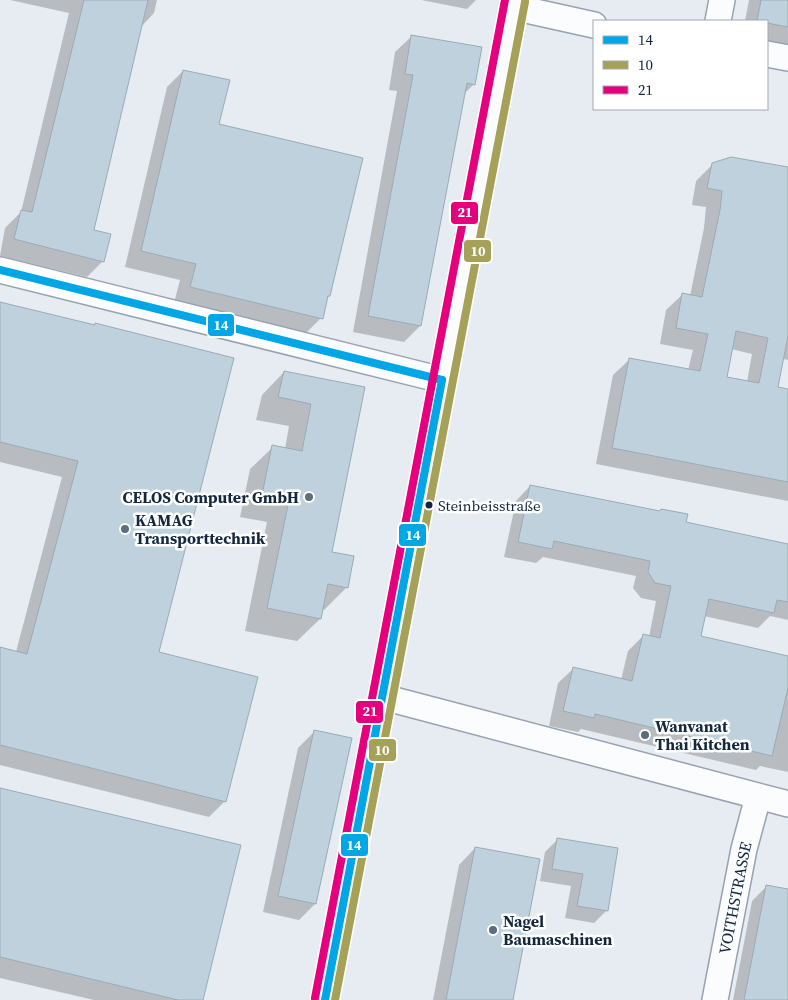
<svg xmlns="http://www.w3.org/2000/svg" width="788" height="1000" viewBox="0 0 788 1000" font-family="'Source Serif 4',serif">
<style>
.shadow{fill:#0003;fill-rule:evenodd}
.building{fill:#bed1dc;stroke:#98acb6;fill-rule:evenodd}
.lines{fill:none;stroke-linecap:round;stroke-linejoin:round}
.minor-casing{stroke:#97a3b0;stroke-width:28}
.minor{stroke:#fbfcfd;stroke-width:25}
.bus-1-casing{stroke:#fff;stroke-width:11}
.bus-2-casing{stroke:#fff;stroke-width:11}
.bus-3-casing{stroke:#fff;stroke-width:11}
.bus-1{stroke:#01a6e6;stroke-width:8}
.bus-2{stroke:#a5a158;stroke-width:8}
.bus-3{stroke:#e5007d;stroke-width:8}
.poi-dot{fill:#5d6d7e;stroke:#fff;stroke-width:2}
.bus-dot{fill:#13283f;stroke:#fff;stroke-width:2}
.labels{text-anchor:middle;stroke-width:5;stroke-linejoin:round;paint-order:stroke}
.bus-label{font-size:15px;fill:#13283f;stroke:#fff;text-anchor:start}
.poi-label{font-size:16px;font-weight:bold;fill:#13283f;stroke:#fff;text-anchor:start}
.street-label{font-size:16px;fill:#13283f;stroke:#fff}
.line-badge{stroke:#fff;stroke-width:2}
.badge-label{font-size:14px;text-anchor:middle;font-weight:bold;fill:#fff}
</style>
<rect width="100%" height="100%" fill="#e6ecf2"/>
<g class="shadow">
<polygon points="10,0 157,0 154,13 141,27 93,231 103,261 87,277 0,256 5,228 21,212 69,13"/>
<polygon points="421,0 476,0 467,9"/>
<polygon points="749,0 788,0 788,45 767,41 767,21 745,21"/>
<polygon points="412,36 474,84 464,94 420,326 404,342 353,332 397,91 389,90 395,52"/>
<polygon points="183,71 329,296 326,299 321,318 305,334 174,303 180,280 125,267 167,87"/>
<path d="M713 164 788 169V360L783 359 777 388 788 390V501L596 464 613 375 630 359 688 370 693 350 660 344 666 310 683 294 690 296 704 228 706 207 692 205 696 181ZM731 349 752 354 747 382 726 378Z"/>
<polygon points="0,304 94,326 96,324 157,653 225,801 209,817 0,765 0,648 16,652 62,477 0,462"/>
<polygon points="284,372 364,388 330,553 347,587 324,610 322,609 320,619 297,641 245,631 267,522 240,517 250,469 273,447 285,449 289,426 256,420 262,395"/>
<polygon points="530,486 684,523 788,545 788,620 770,616 758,628 704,616 699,637 788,657 788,772 760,766 756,770 581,729 578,732 549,726 558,683 573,669 621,680 628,651 643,636 649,637 656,601 641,598 633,588 636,576 543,557 536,563 504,557 516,501"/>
<polygon points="315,731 315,904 299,920 263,912 298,748"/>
<polygon points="0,788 202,1000 94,1000 0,978"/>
<polygon points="558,839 617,849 607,910 594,923 565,918 571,886 540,881 545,852"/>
<polygon points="475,848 512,1000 433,1000 459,865"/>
<polygon points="767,886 788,890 788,1000 733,1000 752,901"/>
</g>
<g class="building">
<polygon points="84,0 148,0 94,230 111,234 104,262 14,239 21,210 32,212"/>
<polygon points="761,0 788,0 788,27 767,23 767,21 757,21"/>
<polygon points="411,35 482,47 475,85 467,83 421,326 368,316 413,75 405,74"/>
<polygon points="183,70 230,80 219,124 363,158 330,296 328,296 323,319 190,287 196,264 141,251"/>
<path d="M731 157 788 167V336L778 387 788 389V482L612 448 629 358 700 371 708 334 676 328 682 293 702 297 720 210 722 191 707 188 712 163ZM736 331 768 338 759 383 727 377Z"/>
<polygon points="0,302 95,325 95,323 234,358 159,652 258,677 226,802 0,745 0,647 27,654 78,461 0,442"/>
<polygon points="284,371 365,387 332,552 354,556 348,588 328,584 321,619 267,608 289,500 262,495 272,445 302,451 311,404 278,397"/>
<polygon points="530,485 660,511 661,509 688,514 686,522 788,544 788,602 777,600 774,613 709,599 701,636 788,656 788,688 772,756 595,714 594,718 563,711 573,667 632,681 643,634 660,638 671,586 655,583 648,572 650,561 554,541 552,549 518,542"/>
<polygon points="314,730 352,738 316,904 278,896"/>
<polygon points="0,788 241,845 203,1000 178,1000 0,957"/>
<polygon points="557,838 618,848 608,911 577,906 583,874 552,869"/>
<polygon points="475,847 540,859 513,1000 446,1000"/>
<polygon points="766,885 788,889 788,1000 744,1000"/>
</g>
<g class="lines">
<g class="minor-casing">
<g id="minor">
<polyline points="513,7 594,25"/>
<polyline points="718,21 722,0"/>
<polyline points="767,54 788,58"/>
<polyline points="0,270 442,380"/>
<polyline points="383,697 788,804"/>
<polyline points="325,1000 515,0"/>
<path id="s1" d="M715 1000 744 849 758 797"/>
</g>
</g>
<use href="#minor" class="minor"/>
<g class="bus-1-casing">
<g id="bus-1">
<polyline points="0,270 442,380"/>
<polyline points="325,1000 442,380"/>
</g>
</g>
<g class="bus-2-casing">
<polyline id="bus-2" points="335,1000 525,2"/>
</g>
<g class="bus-3-casing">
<polyline id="bus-3" points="315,998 505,0"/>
</g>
<use href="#bus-1" class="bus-1"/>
<use href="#bus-2" class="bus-2"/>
<use href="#bus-3" class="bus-3"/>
</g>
<g class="poi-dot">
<circle cx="309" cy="497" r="5"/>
<circle cx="125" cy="529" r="5"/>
<circle cx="645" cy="735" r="5"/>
<circle cx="493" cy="930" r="5"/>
</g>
<circle class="bus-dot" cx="429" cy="505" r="4.5"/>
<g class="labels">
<g class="bus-label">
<text x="438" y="511">Steinbeisstraße</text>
</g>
<g class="poi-label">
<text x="299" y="503" text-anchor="end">CELOS Computer GmbH</text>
<text x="135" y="526">KAMAG<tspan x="135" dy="18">Transporttechnik</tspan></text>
<text x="655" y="732">Wanvanat<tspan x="655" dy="18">Thai Kitchen</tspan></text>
<text x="503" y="927">Nagel<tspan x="503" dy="18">Baumaschinen</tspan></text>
</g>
<g class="street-label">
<text dy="6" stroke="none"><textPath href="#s1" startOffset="104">VOITHSTRASSE</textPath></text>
</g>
</g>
<g class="line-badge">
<rect x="450" y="201" width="29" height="24" rx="5" fill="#e5007d"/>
<rect x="463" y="239" width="29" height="24" rx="5" fill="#a5a158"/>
<rect x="207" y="313" width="28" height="24" rx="5" fill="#01a6e6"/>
<rect x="398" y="523" width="29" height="24" rx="5" fill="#01a6e6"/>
<rect x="355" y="700" width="29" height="24" rx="5" fill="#e5007d"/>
<rect x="368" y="738" width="29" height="24" rx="5" fill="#a5a158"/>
<rect x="340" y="833" width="29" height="24" rx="5" fill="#01a6e6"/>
</g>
<g class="badge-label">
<text x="465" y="217">21</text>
<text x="478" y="256">10</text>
<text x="221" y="330">14</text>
<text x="413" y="540">14</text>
<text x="370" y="716">21</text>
<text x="382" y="755">10</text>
<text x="354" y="850">14</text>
</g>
<rect x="593" y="20" width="175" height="90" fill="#ffffff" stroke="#a1a9b2"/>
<rect x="603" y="36" width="25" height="8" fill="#01a6e6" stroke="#a1a9b2"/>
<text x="638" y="45" font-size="15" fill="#13283f">14</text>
<rect x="603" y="61" width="25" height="8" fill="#a5a158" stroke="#a1a9b2"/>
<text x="638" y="70" font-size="15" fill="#13283f">10</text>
<rect x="603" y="86" width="25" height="8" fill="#e5007d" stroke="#a1a9b2"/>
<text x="638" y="95" font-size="15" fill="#13283f">21</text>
</svg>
